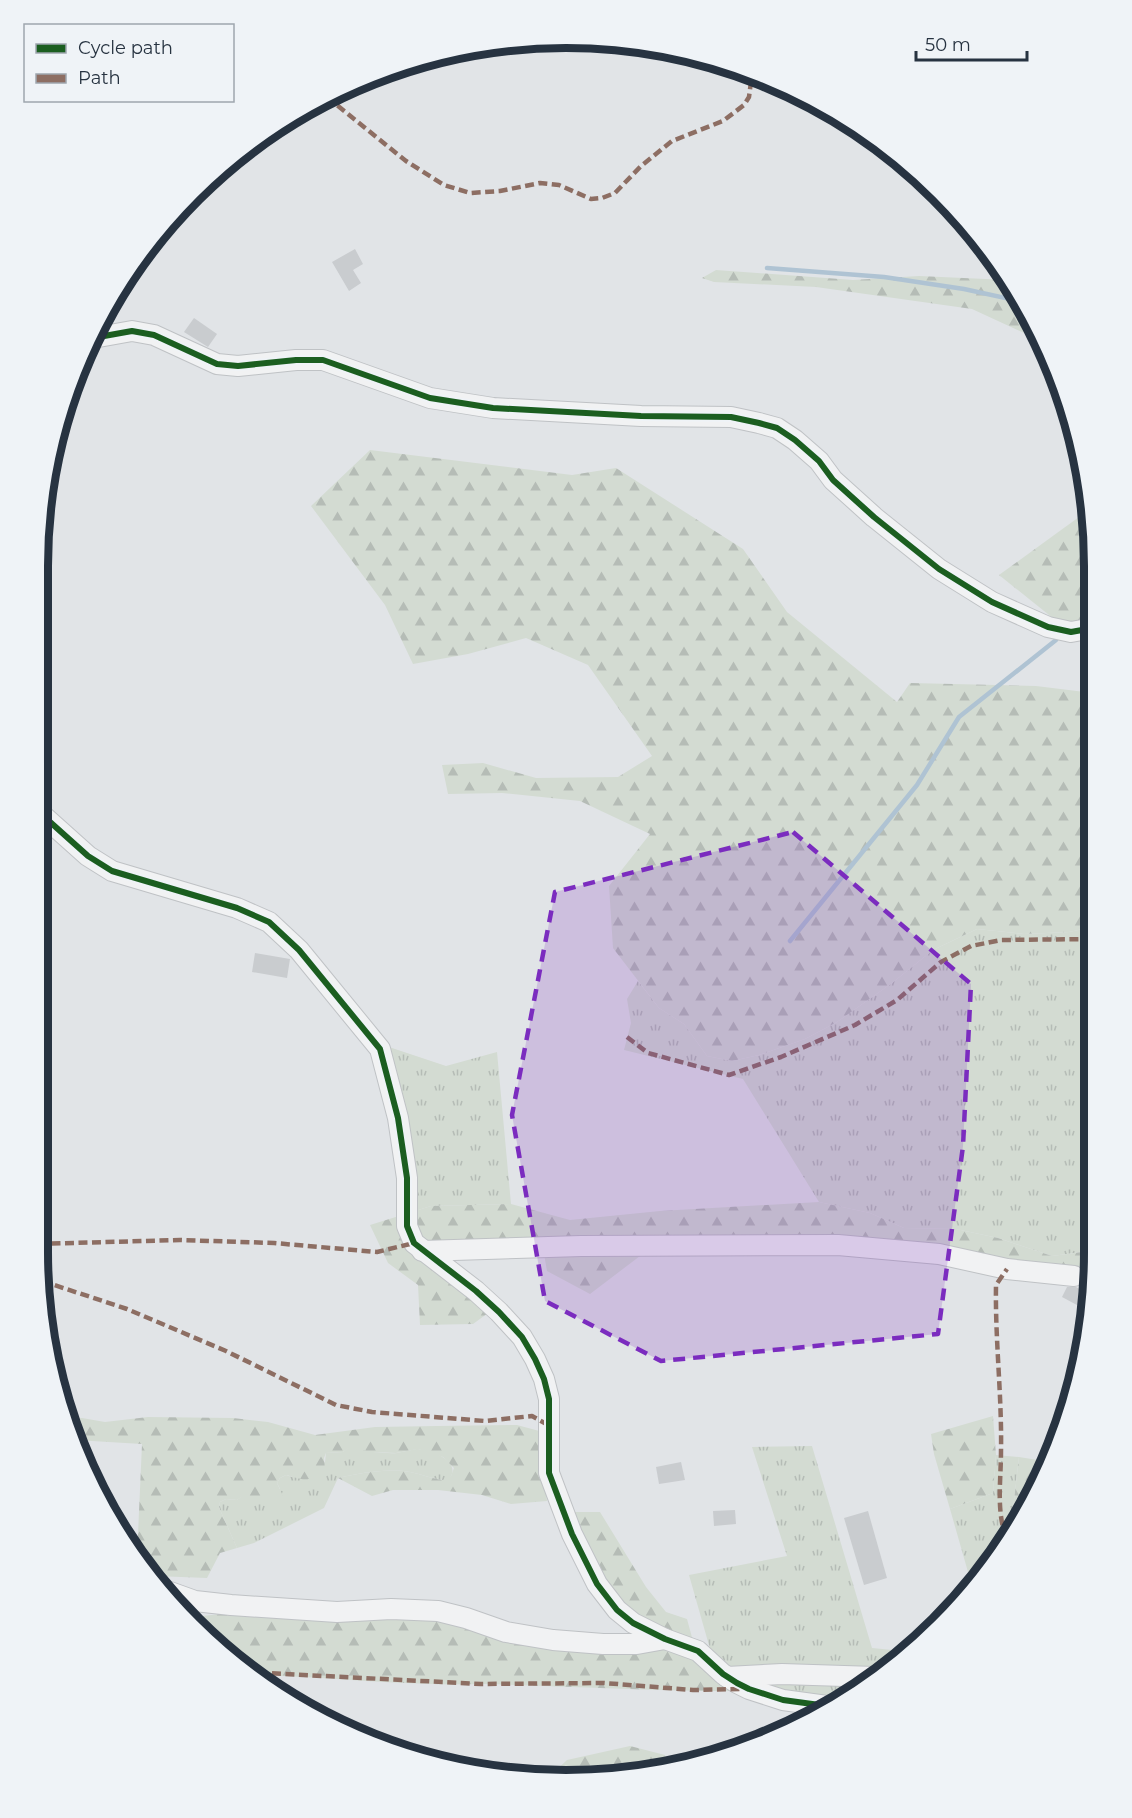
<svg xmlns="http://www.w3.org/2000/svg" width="1132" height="1818" viewBox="0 0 1132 1818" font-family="Montserrat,sans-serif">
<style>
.grass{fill:url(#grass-tufts)}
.forest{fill:url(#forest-firs)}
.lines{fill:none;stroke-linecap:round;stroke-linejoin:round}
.stream{stroke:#afc3d3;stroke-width:4.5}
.building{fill:#c9cccf}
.minor-casing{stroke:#bfc2c5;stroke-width:22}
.minor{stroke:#f1f2f3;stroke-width:20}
.quiet{stroke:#8d6e63;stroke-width:4.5;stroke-dasharray:9 4.5;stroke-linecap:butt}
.cycleway-casing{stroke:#eff3f7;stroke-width:10}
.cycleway{stroke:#1b5e20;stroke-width:6}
.marked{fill:#7b2cbf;fill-opacity:0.2;stroke:#7b2cbf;stroke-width:4.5;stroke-dasharray:12 8;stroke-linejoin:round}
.rim{fill:none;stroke:#273341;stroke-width:8}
</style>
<defs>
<pattern id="grass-tufts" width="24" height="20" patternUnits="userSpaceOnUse" patternTransform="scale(1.5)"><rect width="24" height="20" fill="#d3dbd2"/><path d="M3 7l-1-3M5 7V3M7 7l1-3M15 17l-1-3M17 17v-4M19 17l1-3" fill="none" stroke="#b5bcb6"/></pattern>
<pattern id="forest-firs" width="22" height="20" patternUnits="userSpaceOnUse" patternTransform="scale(1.5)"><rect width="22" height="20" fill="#d3dbd2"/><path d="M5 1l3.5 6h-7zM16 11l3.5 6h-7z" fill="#b5bcb6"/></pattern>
</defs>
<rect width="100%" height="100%" fill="#e1e4e7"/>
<g class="grass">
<polygon points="1092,927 1090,1241 1082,1252 1052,1256 998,1238 956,1229 904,1228 870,1213 819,1202 743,1079 624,1050 631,1023 627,999 638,981 659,1008 684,1024 707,1056 732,1061 759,1055 805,1039 837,1022 892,983 933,950 977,929 1024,934 1069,932"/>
<polygon points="383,1045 446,1066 497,1052 511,1204 431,1206 412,1212"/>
<path d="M355 1446C361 1449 367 1451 373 1452 381 1452 389 1454 397 1453 403 1452 410 1450 416 1449 430 1449 465 1462 448 1480H443C432 1479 422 1474 410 1472 387 1468 361 1473 338 1478L324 1508 254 1543 237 1548 221 1512 219 1507 220 1502 226 1499 237 1500 242 1496H267L280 1489 277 1483 280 1478 286 1475 292 1477 325 1462 326 1453 343 1452 349 1447Z"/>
<polygon points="812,1446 872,1648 903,1651 880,1673 726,1671 712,1656 689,1575 787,1556 752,1447"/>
<polygon points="996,1455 1019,1457 1013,1509 1019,1516 985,1574 972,1586 950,1509 993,1493"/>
<polygon points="871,1681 860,1691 836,1702 787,1697 750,1685"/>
</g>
<g class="forest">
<polygon points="716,270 853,280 919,276 1008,280 1024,302 1039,340 972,309 816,287 714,282 702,278"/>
<polygon points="370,450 572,475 616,468 743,549 787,612 897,702 910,683 1036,686 1093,693 1092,927 1069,932 1024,934 977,929 933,950 892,983 837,1022 805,1039 759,1055 732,1061 707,1056 684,1024 659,1008 613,948 609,886 650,834 580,801 502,793 448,794 442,765 483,763 536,778 618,777 652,756 588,665 526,638 468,654 413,664 385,605 311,506"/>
<polygon points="1090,509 1093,531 1093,607 1091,616 1074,625 1059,623 999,575"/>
<polygon points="819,1202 870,1213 904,1228 956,1229 998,1238 1052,1256 1082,1252 1090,1241 1090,1263 1084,1263 1056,1281 938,1260 820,1252 640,1256 590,1294 547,1271 544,1254 448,1258 502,1303 473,1324 420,1325 418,1285 388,1263 370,1225 431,1206 511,1204 570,1220 660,1211"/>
<polygon points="993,1416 996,1455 993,1493 950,1509 934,1454 931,1434"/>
<path d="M148 1417 233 1418 268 1422 315 1435 375 1427 437 1426 517 1425 543 1432 542 1466 547 1501 511 1504 482 1495 438 1490H393L372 1496 338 1478C361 1473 387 1468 410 1472 422 1474 432 1479 443 1480L451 1476 454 1468 443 1457 418 1449 396 1453 370 1452 350 1447 343 1452 326 1453 324 1458 325 1470C309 1483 304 1480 286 1475L280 1478 277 1483 283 1496 277 1500H272L264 1496H243L237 1500 226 1499 220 1502 219 1507 221 1512 237 1548 220 1553 207 1578 155 1576 137 1557 142 1444 75 1440 65 1419 82 1418 105 1422Z"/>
<polygon points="1019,1457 1050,1462 1019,1516 1013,1509"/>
<path d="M570 1512H600L646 1587 666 1612 687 1619 693 1641C676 1633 654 1627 638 1616 603 1591 588 1549 570 1512Z"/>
<path d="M276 1608 418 1611 622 1655 673 1648 695 1655 735 1691C651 1691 567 1686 484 1684 467 1684 450 1685 433 1684 372 1683 312 1676 251 1675L245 1671 191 1614 202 1616Z"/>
<polygon points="630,1746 665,1755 666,1766 548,1778 567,1760"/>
</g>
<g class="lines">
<g class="stream">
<polyline points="767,268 884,277 964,289 1024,302"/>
<polyline points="1081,622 1085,619 1093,587"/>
<polyline points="790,941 917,785 959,717 1056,640"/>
</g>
</g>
<g class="building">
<polygon points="355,249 363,264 353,270 361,283 349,291 332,262"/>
<polygon points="194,318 217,334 208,347 184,332"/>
<polygon points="255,953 290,959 287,978 252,972"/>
<polygon points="1067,1287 1076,1287 1090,1295 1090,1312 1062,1297"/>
<polygon points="681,1462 685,1480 659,1484 656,1467"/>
<polygon points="735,1510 736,1524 714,1526 713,1511"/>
<polygon points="868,1511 887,1578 864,1585 844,1518"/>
</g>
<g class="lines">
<g class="minor-casing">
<g id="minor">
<polyline points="93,338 132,331 154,335 217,364 238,366 296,360 323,360 430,398 493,408 641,416 731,417 759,423 777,428 795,440 819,461 833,480 874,517 939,569 992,602 1048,627 1071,632 1093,628"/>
<polyline points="40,813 88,856 112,871 237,908 269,922 299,950 380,1049 398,1118 407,1178 407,1226 414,1243 476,1291 499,1312 522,1337 535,1359 544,1379 549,1399 549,1473 572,1534 597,1584 617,1610 633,1623 665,1639 698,1651 723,1674 737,1683 749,1689 783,1700 827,1706"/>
<polyline points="422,1251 581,1246 838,1245 939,1254 1007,1269 1074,1276"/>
<polyline points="170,1592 195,1601 231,1605 337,1612 391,1609 438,1611 466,1618 506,1632 553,1640 603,1644 637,1644 665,1639"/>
<polyline points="727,1677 782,1674 875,1677"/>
</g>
</g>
<use href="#minor" class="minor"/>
<g class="quiet">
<polyline points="327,97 406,161 444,185 470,193 500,191 540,183 559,185 591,199 602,198 615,193 641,166 672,141 723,121 744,105 749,97 752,74"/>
<polyline points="627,1037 648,1053 729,1075 781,1057 855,1025 897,1000 941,962 971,946 1001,940 1092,939"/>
<polyline points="38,1244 180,1240 274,1243 377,1252 414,1243"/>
<polyline points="42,1281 127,1309 226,1351 336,1405 372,1412 485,1421 532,1416 550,1426"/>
<path d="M1006 1538C996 1509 1001 1481 1001 1451 1002 1396 995 1340 996 1285L1007 1269"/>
<polyline points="245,1672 481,1684 604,1683 693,1690 743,1689"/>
</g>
<g class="cycleway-casing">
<g id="cycleway">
<polyline points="93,338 132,331 154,335 217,364 238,366 296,360 323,360 430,398 493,408 641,416 731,417 759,423 777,428 795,440 819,461 833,480 874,517 939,569 992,602 1048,627 1071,632 1093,628"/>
<polyline points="40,813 88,856 112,871 237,908 269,922 299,950 380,1049 398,1118 407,1178 407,1226 414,1243 476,1291 499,1312 522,1337 535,1359 544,1379 549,1399 549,1473 572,1534 597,1584 617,1610 633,1623 665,1639 698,1651 723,1674 737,1683 749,1689 783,1700 827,1706"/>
</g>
</g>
<use href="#cycleway" class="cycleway"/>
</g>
<path class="marked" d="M793 832 971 984 963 1146 938 1334 661 1361 545 1301 512 1115 555 892Z"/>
<path d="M0 0H1132V1818H0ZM566 48H566A518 518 0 0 1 1084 566V1252A518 518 0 0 1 566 1770H566A518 518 0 0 1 48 1252V566A518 518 0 0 1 566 48Z" fill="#eff3f7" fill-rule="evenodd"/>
<path class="rim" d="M566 48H566A518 518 0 0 1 1084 566V1252A518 518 0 0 1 566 1770H566A518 518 0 0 1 48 1252V566A518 518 0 0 1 566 48Z"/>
<rect x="24" y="24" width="210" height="78" fill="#eff3f7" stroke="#9fa6ae" stroke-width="1.5"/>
<rect x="36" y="44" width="30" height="9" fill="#1b5e20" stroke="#9fa6ae" stroke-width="1.5"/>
<text x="78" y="54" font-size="18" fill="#273341">Cycle path</text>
<rect x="36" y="74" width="30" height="9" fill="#8d6e63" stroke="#9fa6ae" stroke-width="1.5"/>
<text x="78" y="84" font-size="18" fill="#273341">Path</text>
<path d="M916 51v9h111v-9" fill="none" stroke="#273341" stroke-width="3"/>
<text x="925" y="51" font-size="18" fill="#273341" stroke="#eff3f7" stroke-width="4.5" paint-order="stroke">50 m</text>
</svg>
